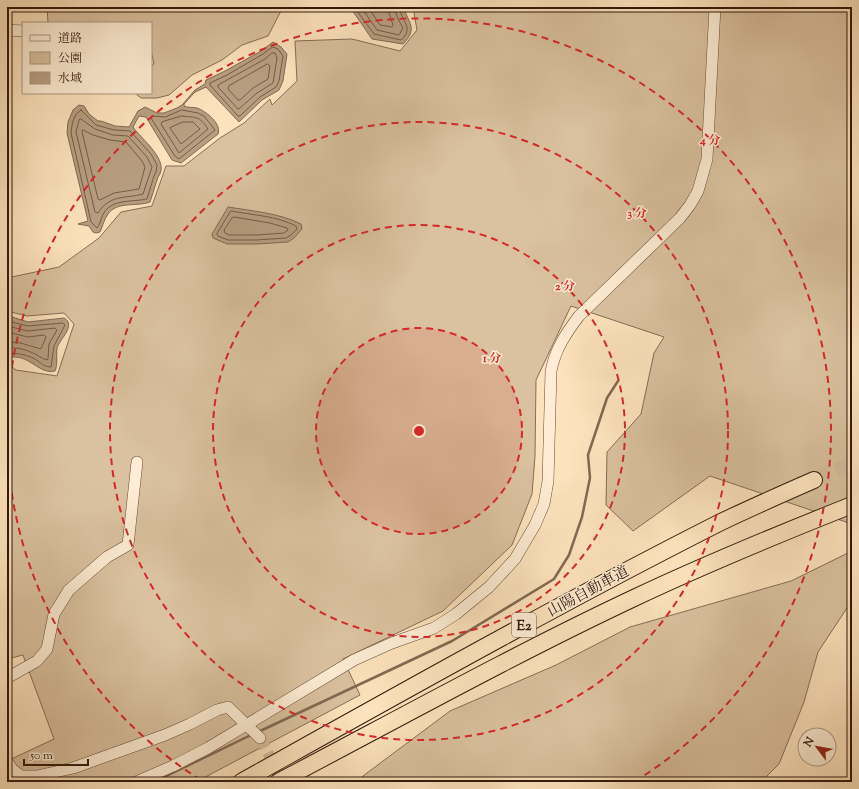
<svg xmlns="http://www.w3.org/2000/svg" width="859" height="789" viewBox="0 0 859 789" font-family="'Sorts Mill Goudy','Noto Serif JP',serif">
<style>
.green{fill:#dac19f;stroke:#866d56}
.water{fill:#b89e81;stroke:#826952}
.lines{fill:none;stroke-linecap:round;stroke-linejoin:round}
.shore{stroke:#745c46;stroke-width:1}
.stream{stroke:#826952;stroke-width:2.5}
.minor-tunnel{stroke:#d4bb9a;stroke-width:11;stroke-dasharray:11 5.5;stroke-linecap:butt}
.highway-tunnel{stroke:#d4bb9a;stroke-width:16;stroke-dasharray:16 8;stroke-linecap:butt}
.minor-casing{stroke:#644c38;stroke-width:12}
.highway-casing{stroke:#31190c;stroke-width:18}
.minor{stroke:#feedd4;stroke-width:11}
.highway{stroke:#fde3bd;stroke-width:16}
.ring{fill:none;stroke:#d62828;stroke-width:2;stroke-dasharray:7 5}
.labels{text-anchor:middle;stroke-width:3;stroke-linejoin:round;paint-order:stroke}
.shield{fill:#feedd4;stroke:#6e5948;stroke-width:1}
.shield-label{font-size:14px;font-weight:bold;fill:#31190c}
.street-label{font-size:15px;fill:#31190c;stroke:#feedd4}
.centre{fill:#d62828;stroke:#feedd4;stroke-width:2}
.ring-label{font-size:12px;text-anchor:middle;font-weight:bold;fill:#d62828;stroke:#feedd4;stroke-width:3;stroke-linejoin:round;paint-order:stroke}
</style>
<rect width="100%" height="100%" fill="#fde3bd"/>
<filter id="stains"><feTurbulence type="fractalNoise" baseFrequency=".005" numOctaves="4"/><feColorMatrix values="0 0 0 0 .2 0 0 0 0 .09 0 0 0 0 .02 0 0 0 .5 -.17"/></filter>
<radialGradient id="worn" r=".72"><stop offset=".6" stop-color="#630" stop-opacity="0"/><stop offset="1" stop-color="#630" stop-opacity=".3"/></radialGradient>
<g class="green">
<polygon points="47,7 283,7 268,36 242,45 222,60 192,75 169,95 157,98 141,98 135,93 151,93 151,67 154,63 151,51 151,23 48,23"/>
<polygon points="413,7 852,7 852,524 710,476 633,531 606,505 607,452 641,414 654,353 664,337 571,306 536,380 535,456 532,494 512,545 443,611 343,659 360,695 196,782 7,782 7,761 54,739 23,655 7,659 7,363 16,370 57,376 74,324 64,313 27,316 7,311 7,278 59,267 99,238 121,212 152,206 166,166 184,166 220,138 244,123 270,99 272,105 297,81 295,41 352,39 400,51 417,30"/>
<polygon points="852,551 852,605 847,608 818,652 804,702 779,764 761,782 355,782 450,711 556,665 630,627 791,581"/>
</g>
<g class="water">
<path d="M350 7H403C409 23 418 29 403 44L372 39Z"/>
<path d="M273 42 281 47 287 54 283 81 279 90 262 100 239 122 206 87 195 92 184 104V106C188 108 193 107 197 108 206 111 222 124 218 134L181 163 172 160 146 117 139 116 133 127C141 139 171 161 158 177L150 202C136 207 117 201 108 214 104 219 103 226 100 232L96 233 93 232 89 226 78 224 88 221 67 133 68 122 73 110 79 105 84 106 89 114 98 121H101L115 126 129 127 138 111 145 107 157 113H164L177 108 182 105 195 90 205 84 206 80 225 71 261 51Z"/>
<path d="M228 207C252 211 279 213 301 224L302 229 294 238 288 242 257 244H227L213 238 212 234Z"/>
<path d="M7 317H12L28 322 64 318C77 325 59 340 57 348 56 356 58 364 55 371 38 375 29 352 7 358Z"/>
</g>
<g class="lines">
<g class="shore">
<path d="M354 7 374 34 401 40C415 28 401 21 399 7"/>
<polyline points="361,7 377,30 399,35 403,28 398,19 394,7"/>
<polyline points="368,7 380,25 392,27 393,25 389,13 388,7"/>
<polygon points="273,47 278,49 283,56 279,81 276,87 260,97 240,116 238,116 210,85 210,83 227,75 263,54"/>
<polygon points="272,53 275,53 277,58 273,83 257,93 240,108 238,109 218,87 218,85 265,59"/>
<polygon points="268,64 270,66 268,79 253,88 240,100 238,100 228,89 229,86"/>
<path d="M81 110 96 125 114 130 130 131 151 154 157 165 156 172 154 176 147 199C133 202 115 199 105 211 101 216 101 224 97 228L91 222 71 133C72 124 73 115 81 110Z"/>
<polygon points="182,110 198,113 204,116 215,130 179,159 175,156 151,118 153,116 165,117"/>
<path d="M182 116C196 118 199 115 208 129L179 153 161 124 162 122Z"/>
<path d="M81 119 95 129 113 135 128 136 147 157 152 167 143 194C125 199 110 194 98 213L95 212 76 132 79 120Z"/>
<polygon points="183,122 193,122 200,129 181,144 170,128"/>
<polygon points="83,130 93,135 110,140 126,142 142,161 145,167 139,189 114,193 100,200 98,199 82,132"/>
<path d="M231 211C252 215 277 216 296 226L297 229 291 235 286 238 256 240H228L218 236 217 234Z"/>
<polygon points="234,217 270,223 287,228 288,230 284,233 256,235 229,235 225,233 224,230 232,218"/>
<path d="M7 321 28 326 63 323 65 325 54 346 51 367C44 367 40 362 35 359 27 355 16 352 7 354"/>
<path d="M7 326 28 331 55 328 57 330 49 344 48 359 47 360C43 359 39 356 35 354 27 350 16 346 7 349"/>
<polyline points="7,332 28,337 44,335 46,337 41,349 17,342 7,343"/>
</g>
<g class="stream">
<polyline points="258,732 452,641 554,579 569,555 582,517 590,478 588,455 607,398 618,381"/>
<polyline points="154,782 251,735"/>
</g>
<polyline class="minor-tunnel" points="260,738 283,782"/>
<polyline class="highway-tunnel" points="814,480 852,464"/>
<g class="minor-casing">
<g id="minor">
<polyline points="7,30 23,31"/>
<polyline points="7,678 37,661 47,649 54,614 69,590 107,557 128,545 137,462"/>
<polyline points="7,761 12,769 21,776 37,776 73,768 165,735 190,724 217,710 228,707 260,738"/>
<path d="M136 782 173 766 208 748 354 660 392 643 434 628 456 614 489 587 515 559 535 525 544 504 548 481 551 371C555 350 566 333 579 316L680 218 690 205 698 191 707 159 715 7"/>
</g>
</g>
<g class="highway-casing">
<g id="highway">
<path d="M241 782C399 694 557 605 719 523 750 508 782 494 814 480"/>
<path d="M278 782C396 720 513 655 634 598 706 564 779 534 852 505"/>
</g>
</g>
<use href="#minor" class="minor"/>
<use href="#highway" class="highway"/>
</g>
<circle cx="419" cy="431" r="103" fill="#d62828" fill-opacity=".12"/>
<g class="ring">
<circle cx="419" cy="431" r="103"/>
<circle cx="419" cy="431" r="206"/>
<circle cx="419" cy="431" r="309"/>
<path d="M201 780A412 412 0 0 1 7 435M7 427A412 412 0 1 1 637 780"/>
</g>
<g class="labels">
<rect class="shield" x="512" y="613" width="24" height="24" rx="3"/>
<g class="shield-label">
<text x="524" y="630">E2</text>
</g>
<g class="street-label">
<text transform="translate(588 591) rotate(-28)" y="5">山陽自動車道</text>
</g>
</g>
<circle cx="419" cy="431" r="6" class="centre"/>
<g class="ring-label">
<text x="710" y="144">4 分</text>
<text x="637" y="217">3 分</text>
<text x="565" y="290">2 分</text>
<text x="492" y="362">1 分</text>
</g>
<rect width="859" height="789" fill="none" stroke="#fde3bd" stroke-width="24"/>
<rect x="8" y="8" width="843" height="773" fill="none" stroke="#31190c" stroke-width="2"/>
<rect x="12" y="12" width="835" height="765" fill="none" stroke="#31190c"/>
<rect x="22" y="22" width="130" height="72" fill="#feedd4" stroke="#ac9884"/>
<rect x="30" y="35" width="20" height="6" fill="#feedd4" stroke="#ac9884"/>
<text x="58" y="42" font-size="12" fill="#31190c">道路</text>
<rect x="30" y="52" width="20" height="12" fill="#dac19f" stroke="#ac9884"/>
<text x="58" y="62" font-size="12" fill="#31190c">公園</text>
<rect x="30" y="72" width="20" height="12" fill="#b89e81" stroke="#ac9884"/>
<text x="58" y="82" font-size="12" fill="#31190c">水域</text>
<g transform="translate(817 747) rotate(302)"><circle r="19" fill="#feedd4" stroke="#ac9884"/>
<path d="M0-3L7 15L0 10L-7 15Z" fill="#8f2418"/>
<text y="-6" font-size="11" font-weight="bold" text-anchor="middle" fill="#31190c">N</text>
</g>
<path d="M24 759v6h64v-6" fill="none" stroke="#31190c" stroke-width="2"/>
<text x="30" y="759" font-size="12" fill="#31190c" stroke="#feedd4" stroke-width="3" paint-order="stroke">50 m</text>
<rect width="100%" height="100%" filter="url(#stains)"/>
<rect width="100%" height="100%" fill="url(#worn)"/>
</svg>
